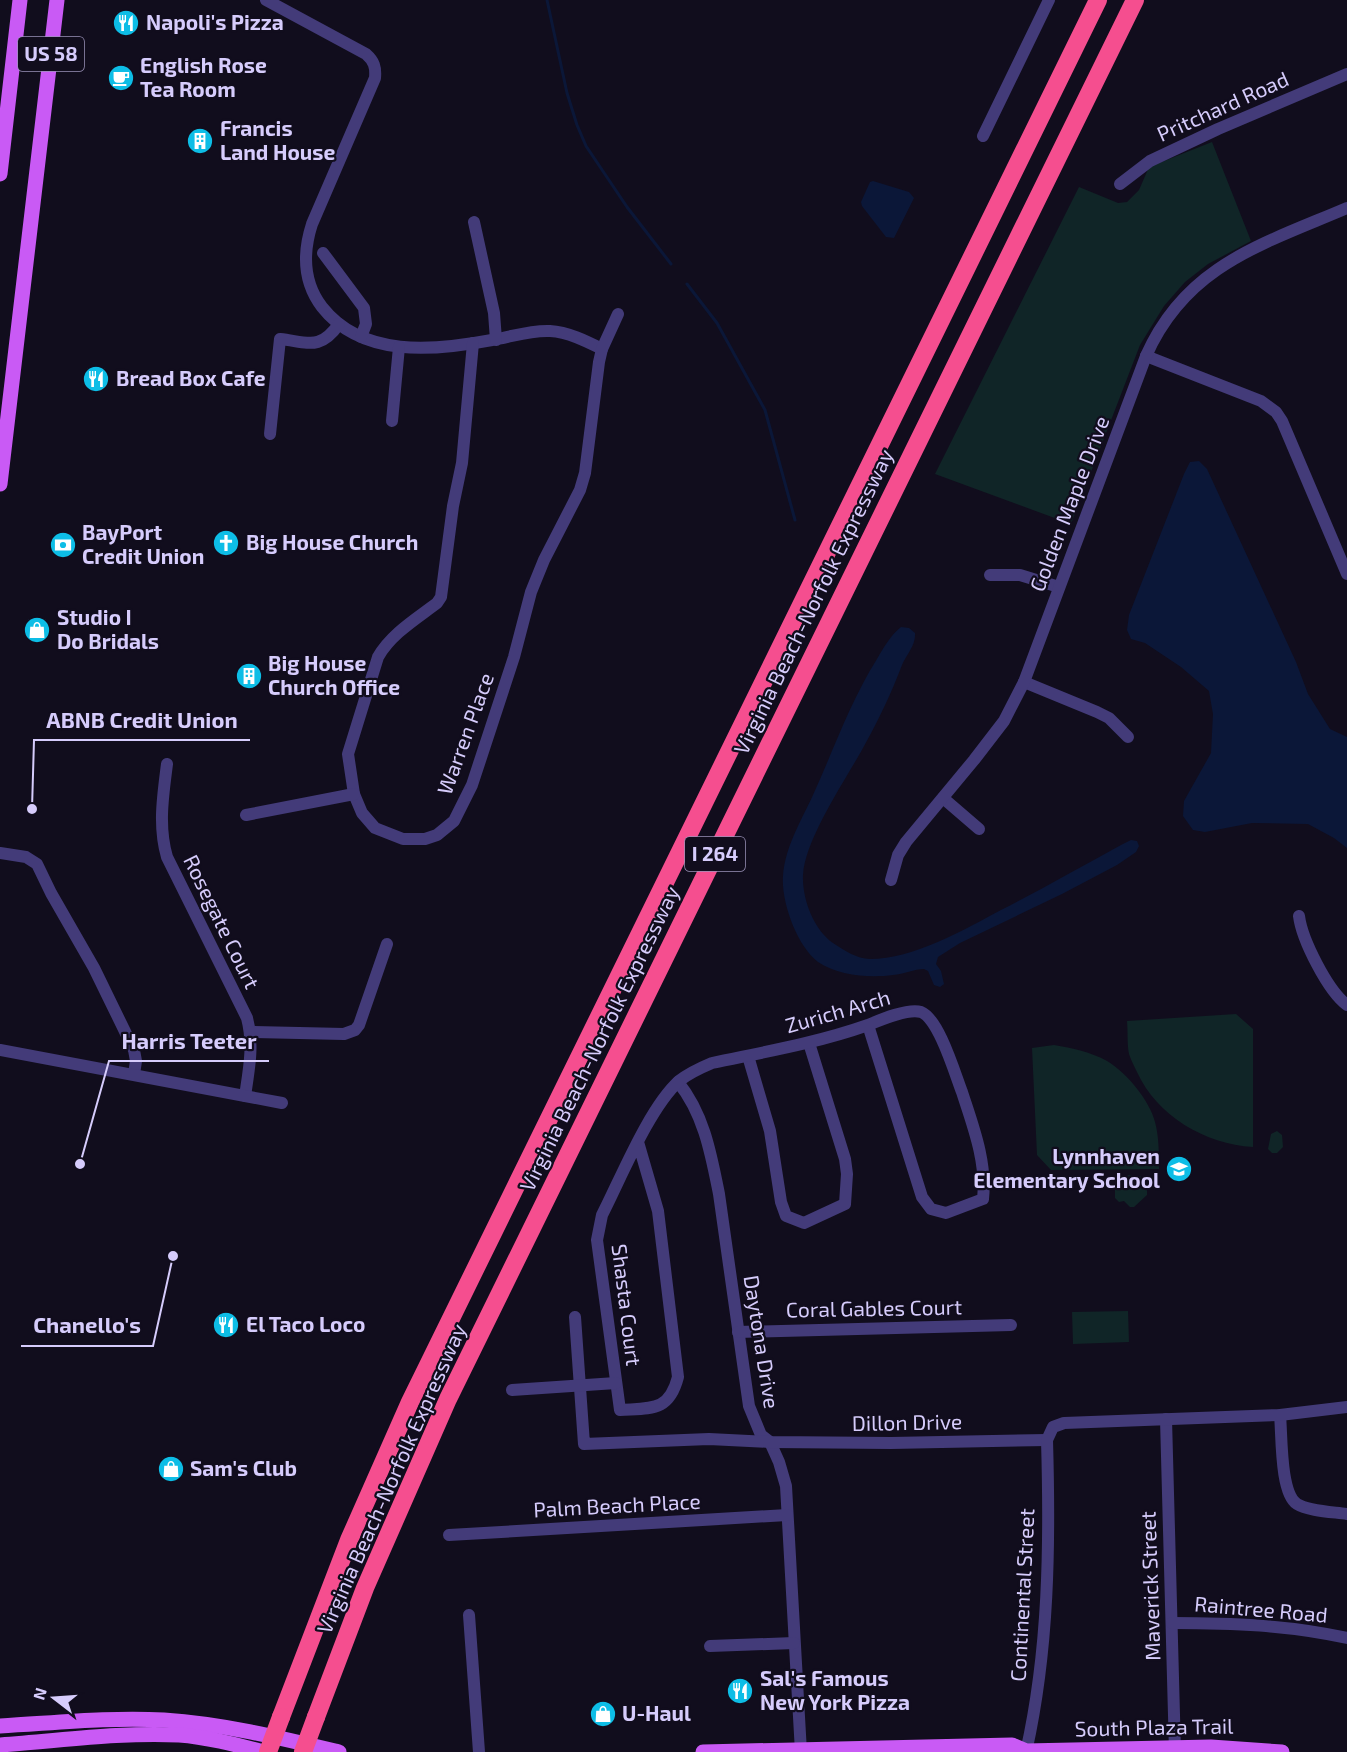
<svg xmlns="http://www.w3.org/2000/svg" width="1347" height="1752" viewBox="0 0 1347 1752" font-family="'Exo 2',sans-serif">
<style>
.green{fill:#102527}
.water{fill:#0b1738}
.lines{fill:none;stroke-linecap:round;stroke-linejoin:round}
.stream{stroke:#0b1738;stroke-width:3}
.minor{stroke:#433b79;stroke-width:12}
.major{stroke:#c95af5;stroke-width:15}
.highway{stroke:#f54e8f;stroke-width:18}
.highway-bridge{stroke:#f54e8f;stroke-width:18}
.labels{text-anchor:middle;stroke-width:4.5;stroke-linejoin:round;paint-order:stroke}
.shield{fill:#110d1d;stroke:#9b93b9;stroke-width:1.5}
.shield-label{font-size:20px;font-weight:bold;fill:#d6ccfc}
.poi-label{font-size:21px;font-weight:bold;fill:#d6ccfc;stroke:#110d1d;text-anchor:start}
.street-label{font-size:21px;fill:#d6ccfc;stroke:#110d1d}
.leader{fill:none;stroke:#d6ccfc;stroke-width:2}
.callout-dot{fill:#d6ccfc;stroke:#110d1d;stroke-width:2}
.callout-label{font-size:22px;text-anchor:middle;font-weight:bold;fill:#d6ccfc;stroke:#110d1d;stroke-width:4.5;stroke-linejoin:round;paint-order:stroke}
</style>
<rect width="100%" height="100%" fill="#110d1d"/>
<g class="green">
<polygon points="1212,142 1251,241 1208,264 1185,282 1164,306 1140,345 1071,524 935,474 1079,187 1118,203 1127,202 1139,190 1149,167"/>
<path d="M1236 1014 1253 1029V1147C1205 1144 1157 1116 1137 1072 1134 1066 1131 1060 1129 1054 1127 1044 1128 1032 1127 1021Z"/>
<path d="M1054 1045C1072 1048 1091 1052 1107 1061 1126 1072 1150 1101 1155 1122 1159 1136 1159 1154 1159 1169L1051 1170 1037 1155 1032 1048Z"/>
<polygon points="1277,1131 1282,1135 1283,1147 1277,1153 1272,1153 1268,1149 1271,1134"/>
<polygon points="1128,1175 1140,1176 1147,1182 1147,1195 1134,1207 1130,1207 1124,1201 1119,1202 1115,1198 1115,1188"/>
<polygon points="1128,1311 1129,1342 1073,1344 1072,1312"/>
</g>
<g class="water">
<polygon points="873,181 909,192 914,198 894,238 886,237 862,206 861,202 870,182"/>
<polygon points="1199,461 1207,469 1296,662 1308,694 1330,729 1347,737 1347,848 1334,838 1308,824 1252,823 1205,832 1193,830 1183,816 1184,801 1211,753 1213,714 1209,691 1181,667 1145,643 1131,639 1127,630 1129,615 1184,474 1190,462"/>
<path d="M901 627 909 628 915 633C916 645 907 654 902 665 891 694 878 721 863 748 846 779 805 839 803 875 802 898 813 929 833 943 844 950 857 959 870 959 913 959 964 930 1001 910 1042 889 1081 867 1121 845L1131 840 1137 841 1139 846 1136 852 1117 865 1062 894 960 943 938 957 936 964 941 971 944 984 940 987 934 985 928 971 924 969C914 969 904 974 893 975 871 978 838 976 818 962 797 946 781 902 783 876 785 847 801 821 813 795 834 749 850 702 877 659 884 647 890 636 901 627Z"/>
</g>
<g class="lines">
<g class="stream">
<polyline points="547,0 567,93 577,125 586,146 627,207 671,264"/>
<polyline points="687,284 717,323 765,410 795,520"/>
</g>
<g class="minor">
<path d="M266 0 366 54C374 61 376 67 375 78L312 224C303 252 303 282 322 307 362 358 434 351 492 340 512 337 529 330 550 331 568 332 586 341 602 349"/>
<polyline points="983,136 1049,0"/>
<polyline points="1120,184 1150,161 1218,129 1347,74"/>
<polyline points="474,222 494,313 496,340"/>
<polyline points="323,253 364,308 366,324 361,337"/>
<path d="M473 343 462 463 453 506 441 597 437 603C416 619 391 634 378 657L348 754 354 794 362 813 375 828 403 839H425L437 835 454 821 472 785 514 657 531 592 544 560 580 490 585 473 599 362 602 349 618 314"/>
<polyline points="1146,356 1261,401 1276,412 1282,421 1347,574"/>
<polyline points="392,421 399,347"/>
<path d="M270 434 280 339C308 342 320 351 339 324"/>
<polyline points="990,575 1020,575 1059,587"/>
<polyline points="1024,682 1097,712 1109,718 1128,737"/>
<path d="M167 764C163 796 158 826 167 857L247 1018C254 1045 249 1069 245 1096"/>
<polyline points="943,798 979,829"/>
<polyline points="246,815 354,794"/>
<polyline points="0,853 26,857 37,864 51,893 94,968 134,1050 136,1061 134,1074"/>
<path d="M891 880 898 855 906 842 974 760 1004 721 1024 682 1146 356C1186 265 1263 244 1347 208"/>
<path d="M1299 916C1302 940 1328 991 1347 1005"/>
<polyline points="250,1032 344,1034 355,1030 359,1025 387,944"/>
<polyline points="0,1050 282,1103"/>
<polyline points="748,1056 770,1131 781,1202 786,1216 804,1223 845,1204 847,1174 845,1159 809,1043"/>
<path d="M678 1082C704 1114 711 1154 719 1194L749 1406 761 1435 770 1442 779 1462 786 1486 801 1752"/>
<path d="M638 1142 658 1211 678 1377C669 1412 651 1408 620 1410L597 1240 602 1215C621 1178 649 1108 679 1081 689 1073 700 1068 712 1063 764 1052 817 1043 868 1025 880 1020 908 1008 921 1012 939 1019 955 1074 962 1092 973 1126 987 1162 983 1199L946 1213 931 1209 922 1197 868 1025"/>
<polyline points="575,1317 584,1444 709,1439 770,1442 891,1443 1047,1440"/>
<polyline points="738,1332 1011,1325"/>
<polyline points="512,1390 616,1383"/>
<path d="M1280 1415C1282 1435 1280 1493 1297 1504 1308 1511 1334 1512 1347 1514"/>
<polyline points="1166,1419 1175,1752"/>
<polyline points="449,1535 787,1515"/>
<polyline points="469,1615 479,1752"/>
<path d="M1172 1623C1231 1623 1289 1625 1347 1638"/>
<polyline points="710,1646 794,1643"/>
<path d="M1026 1752C1049 1650 1050 1544 1047 1440L1053 1427 1064 1423 1280 1415 1347 1407"/>
</g>
<g class="major">
<polyline points="0,174 20,0"/>
<polyline points="0,484 57,0"/>
<path d="M0 1726C55 1723 109 1717 164 1720 224 1724 281 1738 339 1752"/>
<path d="M0 1745C60 1741 119 1732 179 1735 207 1737 237 1745 264 1752"/>
<polyline points="703,1752 1012,1745 1026,1751 1211,1747 1282,1752"/>
</g>
<g class="highway">
<polyline points="281,1717 349,1540 410,1402 1098,0"/>
<polyline points="316,1717 365,1588 448,1399 1135,0"/>
</g>
<g class="highway-bridge">
<polyline points="268,1752 281,1717"/>
<polyline points="303,1752 316,1717"/>
</g>
</g>
<defs>
<g id="restaurant-disc" transform="scale(1.35)"><circle r="9.5" fill="#0dbde6" stroke="#110d1d"/><path d="M-5-6h1v4h1v-4h1v4h1v-4h1v5L-1.5 .5V6h-2V.5L-5-1ZM5-6V6H3V1.5H1.5Q1.5-4 5-6Z" fill="#fff"/></g>
<g id="cafe-disc" transform="scale(1.35)"><circle r="9.5" fill="#0dbde6" stroke="#110d1d"/><path d="M-5.5-4.5H6V0H3Q3 3.5 0 3.5H-2.5Q-5.5 3.5-5.5 0ZM3-3.2v2h1.7v-2ZM-6 4.5H4V6H-6Z" fill="#fff"/></g>
<g id="building-disc" transform="scale(1.35)"><circle r="9.5" fill="#0dbde6" stroke="#110d1d"/><path d="M-4-6H4V6H1V3H-1V6H-4ZM-2.5-4.3h1.7v1.8h-1.7ZM.8-4.3h1.7v1.8H.8ZM-2.5-1h1.7V.8h-1.7ZM.8-1h1.7V.8H.8Z" fill="#fff"/></g>
<g id="church-disc" transform="scale(1.35)"><circle r="9.5" fill="#0dbde6" stroke="#110d1d"/><path d="M-1.2-6h2.4v3.5h3.3v2.4h-3.3V6h-2.4V-.1h-3.3v-2.4h3.3Z" fill="#fff"/></g>
<g id="bank-disc" transform="scale(1.35)"><circle r="9.5" fill="#0dbde6" stroke="#110d1d"/><path d="M-6-4H6V4H-6ZM0-2.3a2.3 2.3 0 1 0 0 4.6a2.3 2.3 0 1 0 0-4.6Z" fill="#fff"/></g>
<g id="shop-disc" transform="scale(1.35)"><circle r="9.5" fill="#0dbde6" stroke="#110d1d"/><path d="M-5-2.5h2.3a2.7 3.5 0 0 1 5.4 0H5L5.5 6h-11ZM-1.5-2.5h3a1.5 2.3 0 0 0-3 0Z" fill="#fff"/></g>
<g id="school-disc" transform="scale(1.35)"><circle r="9.5" fill="#0dbde6" stroke="#110d1d"/><path d="M0-5L7-2L0 1L-7-2ZM-4 1L0 2.5L4 1V4Q0 6-4 4Z" fill="#fff"/></g>
</defs>
<g fill-rule="evenodd">
<use href="#restaurant-disc" x="126" y="23"/>
<use href="#cafe-disc" x="121" y="78"/>
<use href="#building-disc" x="200" y="141"/>
<use href="#restaurant-disc" x="96" y="379"/>
<use href="#church-disc" x="226" y="543"/>
<use href="#bank-disc" x="63" y="545"/>
<use href="#shop-disc" x="37" y="630"/>
<use href="#building-disc" x="249" y="676"/>
<use href="#school-disc" x="1179" y="1169"/>
<use href="#restaurant-disc" x="226" y="1325"/>
<use href="#shop-disc" x="171" y="1469"/>
<use href="#restaurant-disc" x="740" y="1691"/>
<use href="#shop-disc" x="603" y="1714"/>
</g>
<g class="labels">
<g class="shield">
<rect x="18" y="37" width="66" height="34" rx="4.5"/>
<rect x="685" y="837" width="60" height="34" rx="4.5"/>
</g>
<g class="shield-label">
<text x="51" y="61">US 58</text>
<text x="715" y="861">I 264</text>
</g>
<g class="poi-label">
<text x="146" y="30">Napoli's Pizza</text>
<text x="140" y="73">English Rose<tspan x="140" dy="24">Tea Room</tspan></text>
<text x="220" y="136">Francis<tspan x="220" dy="24">Land House</tspan></text>
<text x="116" y="386">Bread Box Cafe</text>
<text x="82" y="540">BayPort<tspan x="82" dy="24">Credit Union</tspan></text>
<text x="246" y="550">Big House Church</text>
<text x="57" y="625">Studio I<tspan x="57" dy="24">Do Bridals</tspan></text>
<text x="268" y="671">Big House<tspan x="268" dy="24">Church Office</tspan></text>
<text x="1160" y="1164" text-anchor="end">Lynnhaven<tspan x="1160" dy="24">Elementary School</tspan></text>
<text x="246" y="1332">El Taco Loco</text>
<text x="190" y="1476">Sam's Club</text>
<text x="760" y="1686">Sal's Famous<tspan x="760" dy="24">New York Pizza</tspan></text>
<text x="622" y="1721">U-Haul</text>
</g>
<g class="street-label">
<text transform="translate(1223 107) rotate(-24)" y="7">Pritchard Road</text>
<text transform="translate(1070 504) rotate(-69)" y="7">Golden Maple Drive</text>
<text transform="translate(814 602) rotate(-64)" y="7">Virginia Beach-Norfolk Expressway</text>
<text transform="translate(466 734) rotate(-70)" y="7">Warren Place</text>
<text transform="translate(221 922) rotate(64)" y="7">Rosegate Court</text>
<text transform="translate(838 1012) rotate(-16)" y="7">Zurich Arch</text>
<text transform="translate(600 1039) rotate(-64)" y="7">Virginia Beach-Norfolk Expressway</text>
<text transform="translate(626 1305) rotate(83)" y="7">Shasta Court</text>
<text transform="translate(874 1309) rotate(-1)" y="7">Coral Gables Court</text>
<text transform="translate(761 1342) rotate(81)" y="7">Daytona Drive</text>
<text transform="translate(907 1423) rotate(-1)" y="7">Dillon Drive</text>
<text transform="translate(392 1479) rotate(-66)" y="7">Virginia Beach-Norfolk Expressway</text>
<text transform="translate(617 1506) rotate(-3)" y="7">Palm Beach Place</text>
<text transform="translate(1151 1586) rotate(-92)" y="7">Maverick Street</text>
<text transform="translate(1023 1595) rotate(-87)" y="7">Continental Street</text>
<text transform="translate(1261 1610) rotate(5)" y="7">Raintree Road</text>
<text transform="translate(1154 1728) rotate(-1)" y="7">South Plaza Trail</text>
</g>
</g>
<path class="leader" d="M32 809L34 740H250M80 1164L109 1061H269M173 1256L153 1346H21"/>
<g class="callout-dot">
<circle cx="32" cy="809" r="6"/>
<circle cx="80" cy="1164" r="6"/>
<circle cx="173" cy="1256" r="6"/>
</g>
<g class="callout-label">
<text x="142" y="728">ABNB Credit Union</text>
<text x="189" y="1049">Harris Teeter</text>
<text x="87" y="1333">Chanello's</text>
</g>
<g transform="translate(54 1698) rotate(287)" stroke="#110d1d" stroke-width="4.5" paint-order="stroke">
<path d="M0-4.5L10 22L0 15L-10 22Z" fill="#d6ccfc"/>
<text y="-9" font-size="16" font-weight="bold" text-anchor="middle" fill="#d6ccfc">N</text>
</g>
</svg>
